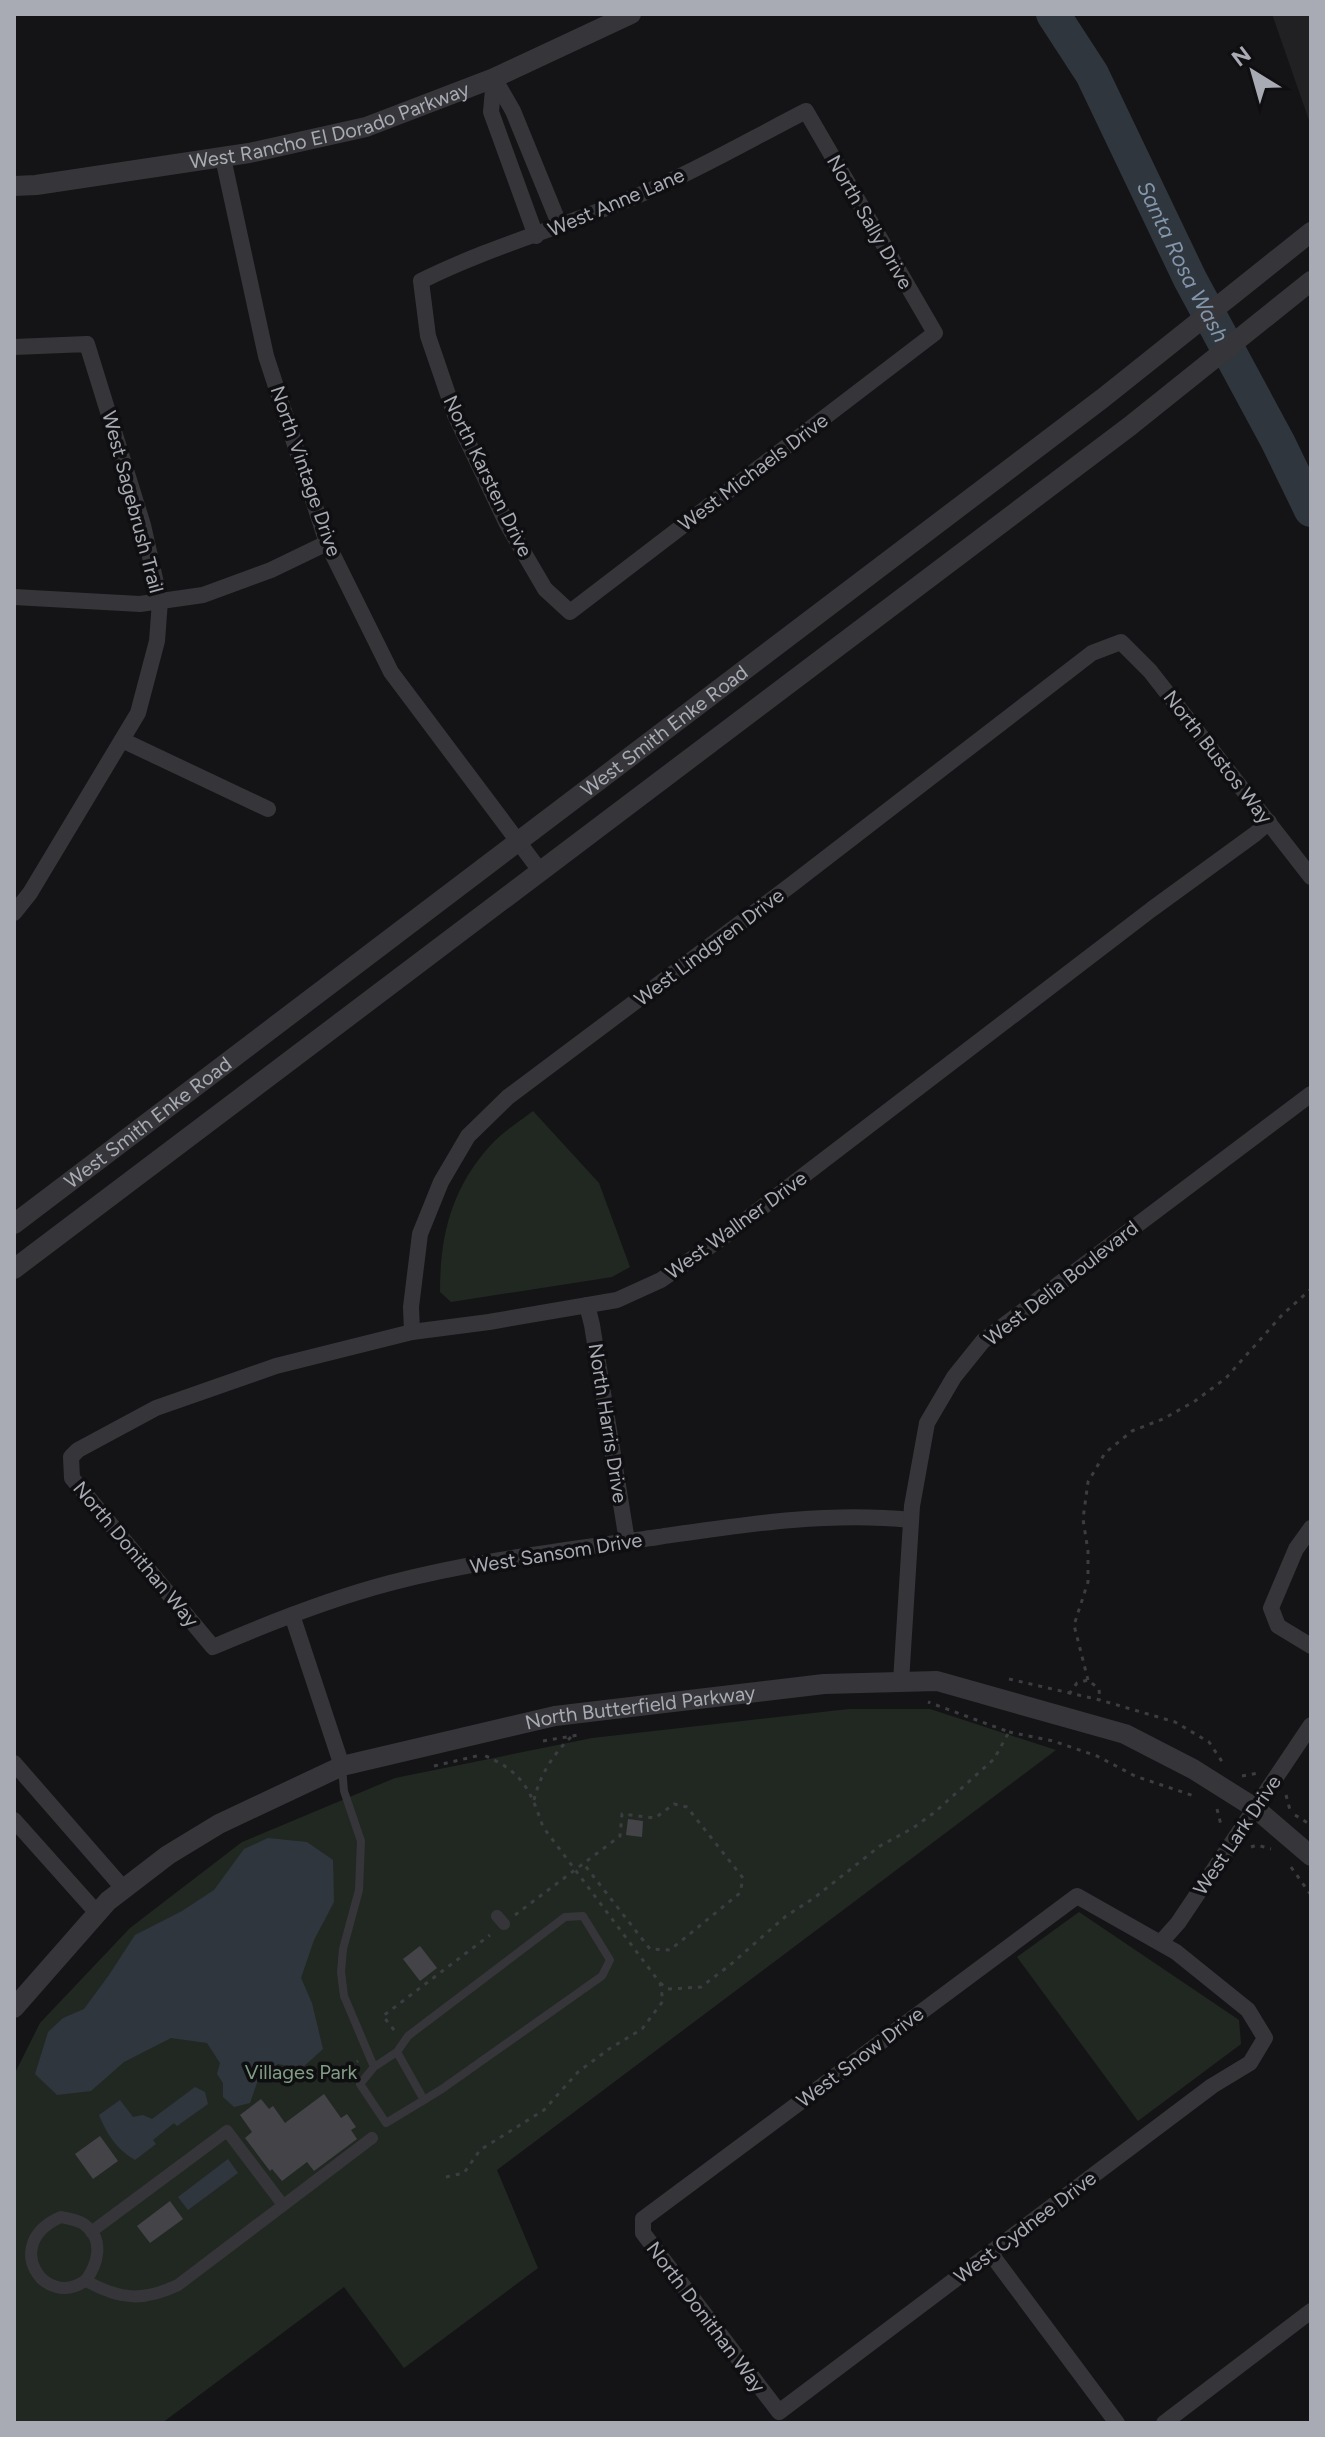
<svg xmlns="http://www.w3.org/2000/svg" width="1325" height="2437" viewBox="0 0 1325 2437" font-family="Figtree,sans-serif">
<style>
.built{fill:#212023}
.green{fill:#212822}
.water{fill:#2f363d}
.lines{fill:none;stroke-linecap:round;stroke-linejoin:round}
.river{stroke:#2f363d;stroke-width:34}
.building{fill:#444448}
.path{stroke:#3c3d41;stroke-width:3;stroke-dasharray:4 6;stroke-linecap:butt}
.service{stroke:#36363a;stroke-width:8}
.pedestrian{stroke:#36363a;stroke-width:12}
.minor{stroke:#36363a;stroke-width:16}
.tertiary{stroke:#36363a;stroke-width:20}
.labels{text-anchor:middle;stroke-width:7;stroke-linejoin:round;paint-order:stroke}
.street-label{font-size:20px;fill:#a8abb4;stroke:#0f0f11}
.park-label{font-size:20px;fill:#819d85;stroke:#0f0f11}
.water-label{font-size:22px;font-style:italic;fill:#8396ab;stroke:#0f0f11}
</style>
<rect width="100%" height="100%" fill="#141416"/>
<polygon class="built" points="1272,14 1311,14 1311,126"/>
<g class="green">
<path d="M533 1111 599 1183 630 1267 612 1277 451 1302 440 1292C440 1236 451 1190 489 1147 501 1133 519 1122 533 1111Z"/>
<polygon points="849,1709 930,1709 1056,1750 497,2170 538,2268 404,2368 344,2287 162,2423 14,2423 14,2075 40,2023 130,1928 242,1842 395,1778 592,1738"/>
<polygon points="1079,1912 1239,2020 1241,2044 1138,2121 1017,1957"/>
</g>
<g class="water">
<polygon points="268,1838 307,1842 333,1860 334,1902 314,1940 301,1978 312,2003 323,2049 301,2069 278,2064 258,2080 250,2103 234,2107 223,2097 223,2083 217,2074 220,2063 207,2043 171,2038 124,2062 91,2091 57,2095 35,2074 48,2032 63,2018 84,2009 109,1975 135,1935 182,1911 214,1890 244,1849"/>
<path d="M195 2087 205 2092 208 2104 177 2126 174 2123 153 2140 156 2144 135 2160C116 2149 107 2134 99 2115L120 2100 133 2117 143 2115 152 2119Z"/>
<polygon points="228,2159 238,2173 188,2210 178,2197"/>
</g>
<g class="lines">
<path class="river" id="s1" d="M1053 14 1092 74 1190 279 1278 442 1311 510"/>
</g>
<g class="building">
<polygon points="628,1819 643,1821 642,1837 626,1835"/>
<polygon points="420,1946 437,1968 420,1981 403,1959"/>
<polygon points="324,2094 341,2118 347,2114 356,2127 351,2130 357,2139 314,2171 307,2162 282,2181 272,2169 270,2171 245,2138 252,2132 240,2115 261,2099 269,2109 273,2106 285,2123"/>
<polygon points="100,2136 118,2161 93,2179 75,2154"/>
<polygon points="170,2201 183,2219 150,2243 137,2226"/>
</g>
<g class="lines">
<g class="path">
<polyline points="1009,1679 1100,1700 1175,1722 1209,1742 1223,1763"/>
<polyline points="1088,1680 1074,1625 1088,1582 1088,1551 1083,1519 1088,1482 1105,1453 1132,1431 1163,1419 1195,1401 1226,1378 1282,1315 1311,1289"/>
<polyline points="1069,1694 1077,1683 1088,1680 1099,1689 1100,1700"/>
<polyline points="1009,1732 1053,1741 1097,1756 1135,1776 1197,1797"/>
<polyline points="543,1741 578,1735"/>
<polyline points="434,1766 481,1755"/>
<polyline points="1242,1776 1258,1773"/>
<polyline points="1286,1795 1290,1810"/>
<path d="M534 1800C540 1775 553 1754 572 1736"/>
<polyline points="1217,1809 1221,1825"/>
<polyline points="1295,1815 1311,1825"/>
<polyline points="1251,1847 1257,1845 1271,1849"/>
<polyline points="1291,1867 1311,1895"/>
<polyline points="515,1915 620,1836 622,1814 655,1818 674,1804 687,1807 743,1878 740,1893 670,1950 650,1949 583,1863"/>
<polyline points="660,1983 668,1989 701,1987 730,1965 786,1916 814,1898 880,1846 913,1828 935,1812 994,1759 1009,1732 928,1702"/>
<polyline points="394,2030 383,2016 490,1935"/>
<polyline points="349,2068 358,2061"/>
<path d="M446 2177 464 2173 480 2150 544 2110 578 2072 609 2049 642 2029 663 2001 660 1983 543 1827C530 1789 522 1771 483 1755"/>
</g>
<g class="service">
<polyline points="342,1767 344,1791 361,1841 359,1890 343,1949 341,1972 344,1996 374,2067 360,2084 386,2123 424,2100 397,2052 374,2067"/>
<polyline points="397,2052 408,2036 565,1917 583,1916 610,1960 602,1976 442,2089 424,2100"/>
</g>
<g class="pedestrian">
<polyline points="497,1916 504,1924"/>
<polyline points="91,2232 227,2131 283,2205"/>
<path d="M86 2280C45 2311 0 2243 61 2217 69 2219 80 2220 86 2226 104 2240 98 2264 86 2280L90 2283C122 2300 144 2301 178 2285L372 2138"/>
</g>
<g class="minor">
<polyline points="494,78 491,112 536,236"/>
<polyline points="494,78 513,111 560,226"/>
<path d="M806 111 935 333 570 612 545 589 507 524 455 415 428 336 421 281C495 244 577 223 653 189 705 166 755 137 806 111Z"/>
<polyline points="223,158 266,356 327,543 391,672 541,872"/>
<polyline points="14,347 87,344 143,525 160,601 157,641 138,713 30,893 14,913"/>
<polyline points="14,597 140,604 203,595 271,570 327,543"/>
<polyline points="122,740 268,809"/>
<polyline points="587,1305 592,1325 627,1541"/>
<polyline points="412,1332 411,1307 420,1234 441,1182 468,1136 508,1097 791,885 1092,653 1121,642 1150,671 1311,877"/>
<path d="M911 1520C827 1511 741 1525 658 1537 568 1550 477 1560 390 1583 329 1599 271 1622 213 1647L72 1478 71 1457 78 1450 156 1408 276 1366 412 1332 489 1322 617 1300 661 1280 722 1238 1152 909 1255 834 1269 822"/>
<polyline points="1311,1528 1296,1549 1271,1608 1278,1626 1311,1646"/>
<polyline points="292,1615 342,1766"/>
<polyline points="901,1682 912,1506 927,1423 954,1377 983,1341 1311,1094"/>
<polyline points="14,1763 123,1888"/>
<polyline points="14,1820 97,1913"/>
<polygon points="1077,1896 1176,1952 1248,2010 1265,2038 1250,2063 1212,2086 779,2412 643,2233 643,2219"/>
<polyline points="1161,1942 1178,1923 1311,1725"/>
<polyline points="991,2254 1117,2423"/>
<polyline points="1164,2423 1311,2311"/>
</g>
<g class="tertiary">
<path id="s2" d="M14 186 36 185 249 153 366 127 494 78 631 14"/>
<path id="s3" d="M14 1224 1103 398 1311 232"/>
<polyline points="14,1269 1130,426 1311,281"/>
<path id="s4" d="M14 2008 108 1901 168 1855 219 1824 342 1766 555 1716 824 1684 937 1681 1125 1734 1193 1769 1255 1808 1311 1856"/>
</g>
</g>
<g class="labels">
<g class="street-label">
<text dy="7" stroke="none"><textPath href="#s2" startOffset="322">West Rancho El Dorado Parkway</textPath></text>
<text transform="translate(616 202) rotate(-23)" y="7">West Anne Lane</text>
<text transform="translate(870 222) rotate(60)" y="7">North Sally Drive</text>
<text transform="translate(306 471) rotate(71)" y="7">North Vintage Drive</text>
<text transform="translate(753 472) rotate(-37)" y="7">West Michaels Drive</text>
<text transform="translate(488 476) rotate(64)" y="7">North Karsten Drive</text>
<text transform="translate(133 502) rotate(75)" y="7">West Sagebrush Trail</text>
<text dy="7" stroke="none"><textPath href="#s3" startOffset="816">West Smith Enke Road</textPath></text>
<text transform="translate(1218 757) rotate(52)" y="7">North Bustos Way</text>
<text transform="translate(709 947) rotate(-37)" y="7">West Lindgren Drive</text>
<text dy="7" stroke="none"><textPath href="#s3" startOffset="168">West Smith Enke Road</textPath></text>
<text transform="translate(736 1225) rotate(-36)" y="7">West Wallner Drive</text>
<text transform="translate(1061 1283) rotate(-38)" y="7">West Delia Boulevard</text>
<text transform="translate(608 1423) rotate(81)" y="7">North Harris Drive</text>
<text transform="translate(556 1553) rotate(-9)" y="7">West Sansom Drive</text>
<text transform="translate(136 1554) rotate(50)" y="7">North Donithan Way</text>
<text dy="7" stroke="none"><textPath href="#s4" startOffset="718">North Butterfield Parkway</textPath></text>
<text transform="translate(1237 1835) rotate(-56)" y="7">West Lark Drive</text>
<text transform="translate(860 2057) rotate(-37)" y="7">West Snow Drive</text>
<text transform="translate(1025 2227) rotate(-37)" y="7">West Cydnee Drive</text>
<text transform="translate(706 2317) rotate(53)" y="7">North Donithan Way</text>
</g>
<g class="park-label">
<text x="301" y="2079">Villages Park</text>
</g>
<g class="water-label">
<text dy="8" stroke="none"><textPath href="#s1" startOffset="280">Santa Rosa Wash</textPath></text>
</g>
</g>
<rect width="1325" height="2437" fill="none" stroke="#a8abb4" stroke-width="32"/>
<g transform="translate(1253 72) rotate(323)" stroke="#0f0f11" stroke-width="6" paint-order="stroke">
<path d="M0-6L14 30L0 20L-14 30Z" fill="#a8abb4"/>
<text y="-12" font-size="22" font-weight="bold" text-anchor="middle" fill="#a8abb4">N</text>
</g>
</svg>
